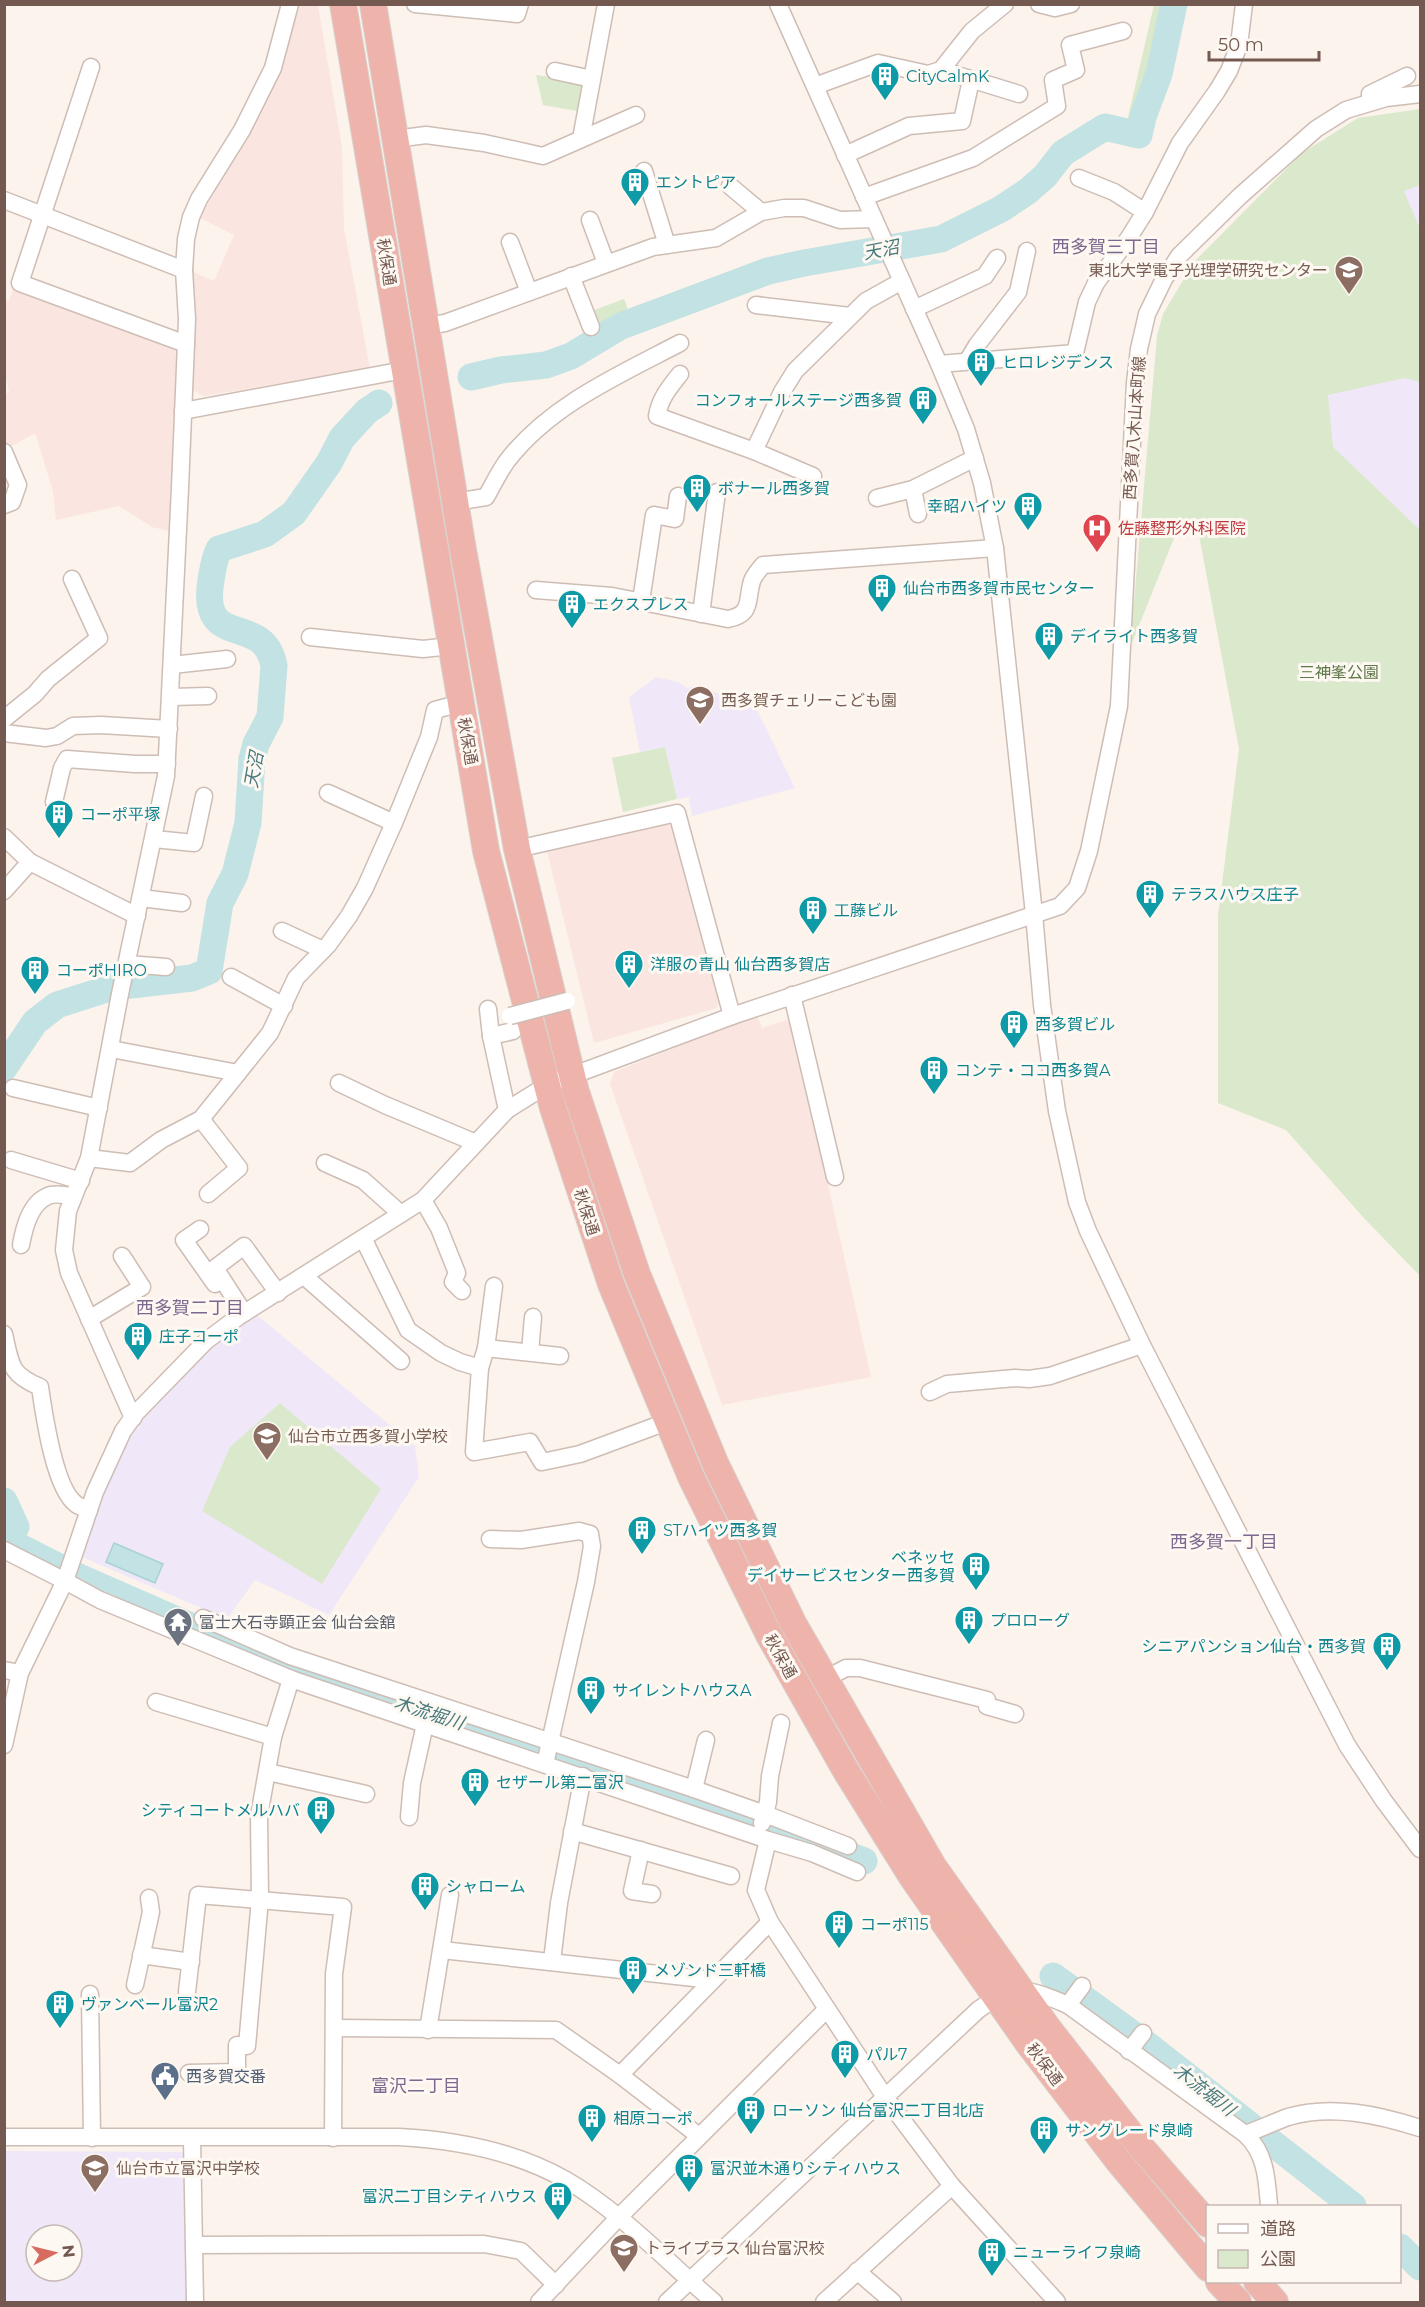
<svg xmlns="http://www.w3.org/2000/svg" width="1425" height="2307" viewBox="0 0 1425 2307" font-family="Montserrat,'Noto Sans JP',sans-serif">
<style>
.commercial{fill:#fae5e1}
.education{fill:#f0e8f8;fill-rule:evenodd}
.green{fill:#dae8cb}
.water{fill:#c2e2e3;stroke:#a9d2d4;stroke-width:1.5}
.lines{fill:none;stroke-linecap:round;stroke-linejoin:round}
.river{stroke:#c2e2e3;stroke-width:27}
.minor-casing{stroke:#cebdb5;stroke-width:19}
.highway-casing{stroke:#d8d1ce;stroke-width:28}
.minor{stroke:#fff;stroke-width:16}
.highway{stroke:#eeb3aa;stroke-width:26}
.minor-bridge-casing{stroke:#cebdb5;stroke-width:19;stroke-linecap:butt}
.minor-bridge{stroke:#fff;stroke-width:16}
.labels{text-anchor:middle;stroke-width:6;stroke-linejoin:round;paint-order:stroke}
.culture-label{font-size:16px;fill:#0d838f;stroke:#fef8f2;text-anchor:start}
.street-label{font-size:16px;fill:#745951;stroke:#fef8f2}
.education-label{font-size:16px;fill:#785e54;stroke:#fef8f2;text-anchor:start}
.health-label{font-size:16px;fill:#be3a42;stroke:#fef8f2;text-anchor:start}
.park-label{font-size:16px;fill:#5e784a;stroke:#fef8f2}
.worship-label{font-size:16px;fill:#5b616d;stroke:#fef8f2;text-anchor:start}
.service-label{font-size:16px;fill:#4e5e75;stroke:#fef8f2;text-anchor:start}
.neighbourhood-label{font-size:18px;fill:#7d698f;stroke:#fef8f2}
.water-label{font-size:18px;font-style:italic;fill:#497b7e;stroke:#fef8f2}
</style>
<rect width="100%" height="100%" fill="#fbf3ec"/>
<g class="commercial">
<polygon points="296,5 318,5 342,147 344,228 370,369 203,396 190,388 189,270 214,281 234,235 200,218 248,132"/>
<polygon points="14,286 179,346 173,532 152,527 119,506 56,520 53,491 35,433 7,449 5,443 5,395 9,391 5,374 5,301 9,300"/>
<polygon points="664,823 675,829 721,996 717,1008 594,1043 547,851"/>
<polygon points="757,1015 762,1028 787,1020 793,1028 871,1377 722,1405 610,1084 614,1072"/>
</g>
<g class="education">
<polygon points="1420,116 1420,571 1316,456 1306,154"/>
<polygon points="656,677 679,682 687,688 696,686 755,706 795,788 692,816 689,797 677,799 665,747 640,752 629,697"/>
<polygon points="257,1315 415,1446 419,1477 329,1615 255,1580 227,1619 82,1557 103,1493 129,1435 209,1350 234,1329"/>
<path d="M5 2151 184 2152 186 2302H5ZM36 2235H72V2271H36Z"/>
</g>
<g class="green">
<polygon points="1154,5 1171,5 1137,129 1126,126"/>
<polygon points="536,75 579,81 582,86 577,111 543,105"/>
<polygon points="1420,109 1420,185 1404,191 1420,229 1420,382 1404,378 1328,395 1333,447 1420,530 1420,1276 1363,1217 1286,1130 1218,1103 1218,916 1239,749 1197,524 1180,523 1130,648 1157,336 1163,314 1194,262 1302,153 1358,118"/>
<polygon points="624,299 630,315 597,329 589,312"/>
<polygon points="665,747 677,799 623,812 612,758"/>
<polygon points="280,1403 381,1489 322,1584 202,1511 230,1447"/>
</g>
<polygon class="water" points="114,1543 163,1564 155,1583 106,1562"/>
<g class="lines">
<g class="river">
<polyline points="471,377 501,370 546,365 571,356 621,326 768,271 804,263 941,239 1001,209 1028,191 1045,176 1063,153 1105,127 1139,135 1143,117 1159,74 1174,4"/>
<path d="M4 1068 35 1022 57 1005 113 987 192 978 209 971 220 903 235 874 248 823 252 759 256 744 270 717 274 666C264 610 199 653 211 580 213 569 214 559 219 549L265 534 294 513 329 463 342 438 367 411 379 403"/>
<polyline points="4,1501 16,1527 4,1536"/>
<polyline points="4,1539 79,1577 216,1637 311,1674 768,1825 864,1861"/>
<polyline points="1053,1976 1146,2044 1353,2206"/>
<polyline points="1400,2247 1420,2267"/>
</g>
<g class="minor-casing">
<g id="minor">
<polyline points="415,4 517,14 520,4"/>
<polyline points="778,4 939,364 966,429 982,483 995,548 1034,914 1042,1005 1057,1111 1077,1202 1088,1231 1142,1345 1347,1745 1384,1801 1420,1849"/>
<polyline points="1039,4 1055,8 1071,4"/>
<polyline points="91,67 20,283 186,344"/>
<polyline points="941,70 1019,94"/>
<polyline points="555,71 592,79"/>
<polyline points="815,86 878,63 928,74 941,70 972,31 1005,4"/>
<polyline points="1370,98 1370,94 1407,76"/>
<polyline points="395,139 426,135 484,143 543,156 636,115"/>
<polyline points="581,139 606,4"/>
<polyline points="845,155 909,126 962,121 971,80"/>
<polyline points="644,171 667,245"/>
<polyline points="1079,178 1114,192 1145,212"/>
<polyline points="730,186 761,212"/>
<polyline points="864,197 973,158 1057,106 1053,80 1076,70 1070,45 1123,31"/>
<polyline points="4,200 184,270"/>
<polyline points="590,220 606,263"/>
<polyline points="510,242 529,292"/>
<polyline points="571,276 591,327"/>
<polyline points="756,305 850,316"/>
<polyline points="914,309 985,276 997,258"/>
<polyline points="426,326 445,323 653,247 716,238 761,212 784,208 804,208 840,220 874,219"/>
<polyline points="968,360 977,345 1018,292 1027,251"/>
<polyline points="939,364 1075,353 1087,302 1096,283 1128,239 1145,212 1180,143 1217,91 1229,71 1239,45 1244,4"/>
<path d="M680 374C669 388 660 398 657 416L754 451 782 392 795 371 866 301 902 281"/>
<polyline points="183,411 404,370"/>
<polyline points="754,451 813,476"/>
<polyline points="4,452 18,485 12,502 4,505"/>
<polyline points="913,489 918,514"/>
<polyline points="877,498 913,489 975,458"/>
<path d="M455 502 486 497C493 485 499 472 507 461 550 405 619 375 680 343"/>
<path d="M536 590 612 596 728 619C753 614 746 601 752 581 754 575 759 570 763 565L995 548"/>
<polyline points="641,601 654,515 675,519 678,496"/>
<polyline points="701,614 717,492"/>
<polyline points="310,637 423,649 451,646"/>
<polyline points="172,665 227,659"/>
<polyline points="171,697 208,696"/>
<polyline points="4,719 35,694 48,679 99,638 72,579"/>
<polyline points="4,733 46,738 57,736 73,726 101,725 169,729"/>
<polyline points="328,793 394,823"/>
<polyline points="54,802 62,768 67,759 135,764 167,764"/>
<polyline points="4,837 30,862 137,916"/>
<polyline points="154,839 194,843 204,796"/>
<polyline points="517,849 677,813 732,1016"/>
<polyline points="4,891 30,862"/>
<polyline points="141,898 182,903"/>
<polyline points="282,931 323,950"/>
<polyline points="127,964 166,967"/>
<polyline points="231,977 284,1006"/>
<polyline points="792,995 835,1177"/>
<polyline points="488,1009 491,1036"/>
<polyline points="111,1049 238,1073"/>
<polyline points="339,1083 385,1105 476,1143"/>
<polyline points="13,1088 99,1108"/>
<polyline points="507,1110 491,1036 513,1031"/>
<polyline points="201,1119 239,1168 208,1194"/>
<polyline points="89,1158 130,1163 161,1140 201,1119 270,1033 296,978 328,945 349,916 365,888 394,823 429,737 435,710 461,703"/>
<polyline points="11,1160 81,1181"/>
<polyline points="325,1163 363,1180 401,1214"/>
<polyline points="423,1200 439,1228 457,1273 453,1282 462,1291"/>
<polyline points="200,1229 184,1240 215,1284"/>
<polyline points="363,1238 408,1330 441,1353 460,1362 480,1368"/>
<path d="M21 1245C24 1228 30 1203 48 1196 54 1193 66 1195 72 1196"/>
<polyline points="304,1276 401,1361"/>
<polyline points="494,1286 486,1348 480,1368 474,1452 530,1442 542,1462 580,1454 669,1421"/>
<polyline points="244,1313 215,1268 244,1246 278,1293"/>
<polyline points="89,1319 142,1287 122,1256"/>
<path d="M4 1334C11 1364 9 1374 40 1387 44 1414 54 1488 76 1504 79 1507 85 1508 89 1510"/>
<polyline points="486,1348 560,1356"/>
<polyline points="530,1352 533,1317"/>
<polyline points="930,1392 947,1384 1015,1378 1029,1379 1050,1376 1142,1345"/>
<polyline points="133,1418 69,1273 64,1250 68,1211 89,1158 120,994 166,776 180,488 187,319 184,270 186,239 191,217 199,199 242,130 273,68 290,4"/>
<polyline points="490,1539 521,1540 579,1531 590,1534 592,1546 586,1582 545,1764"/>
<polyline points="4,1550 65,1581 20,1673 4,1745"/>
<polyline points="203,1618 290,1656 694,1789 765,1814 848,1846"/>
<polyline points="4,1670 20,1673"/>
<polyline points="825,1679 846,1668 860,1668 987,1700 987,1706 1015,1714"/>
<polyline points="156,1702 273,1737"/>
<polyline points="268,1772 366,1794"/>
<polyline points="694,1789 706,1740"/>
<polyline points="409,1817 412,1783 425,1724"/>
<polyline points="762,1823 768,1802 770,1776 781,1723"/>
<polyline points="572,1831 731,1876"/>
<polyline points="768,1840 756,1890 770,1922 885,2097 952,2186 1057,2302"/>
<polyline points="641,1850 632,1891 652,1894"/>
<polyline points="857,1872 812,1853 768,1840 291,1679 100,1600 65,1581 95,1492 123,1431 136,1413 206,1341 238,1317 423,1200 507,1110 547,1085 732,1016 1060,906 1077,888 1089,851 1119,706 1135,383 1139,349 1147,314 1164,279 1179,256 1240,196 1316,129 1346,110 1386,98 1420,94"/>
<polyline points="442,1950 712,1980"/>
<polyline points="141,1955 191,1962"/>
<polyline points="552,1961 559,1903 583,1776"/>
<polyline points="135,1985 151,1912 149,1898"/>
<polyline points="187,1992 198,1895 343,1907 334,1974 333,2138"/>
<polyline points="90,1994 92,2138"/>
<polyline points="1068,2005 1082,1986"/>
<polyline points="335,2028 556,2030 620,2075 699,2136"/>
<polyline points="428,2030 450,1895"/>
<polyline points="1129,2051 1143,2033"/>
<polyline points="189,2073 237,2072 237,2045 247,2046 260,1899 259,1816 273,1737 291,1679"/>
<polyline points="620,2075 770,1922"/>
<path d="M1245 2134C1260 2129 1274 2122 1288 2117 1332 2104 1379 2115 1420 2128"/>
<path d="M4 2137H399C456 2140 515 2151 566 2180 617 2209 669 2263 714 2302"/>
<polyline points="192,2138 195,2302"/>
<polyline points="195,2245 484,2244 521,2251 556,2285"/>
<polyline points="857,2271 893,2302"/>
<polyline points="539,2302 618,2218 827,2009"/>
<path d="M667 2302 978 2010C1015 1983 1028 1988 1068 2005L1245 2134C1266 2153 1267 2180 1269 2206"/>
<polyline points="824,2302 952,2186"/>
</g>
</g>
<g class="highway-casing">
<g id="highway">
<polyline points="343,4 486,851 553,1108 611,1284 691,1477 769,1635 846,1771 912,1877 1028,2043 1119,2162 1208,2268"/>
<polyline points="373,4 462,544 517,849 576,1092 637,1274 716,1465 793,1623 933,1866 1048,2028 1141,2147 1208,2224"/>
<polyline points="1219,2282 1238,2302"/>
<polyline points="1257,2282 1275,2302"/>
</g>
</g>
<use href="#minor" class="minor"/>
<use href="#highway" class="highway"/>
<g class="minor-bridge-casing">
<polyline id="minor-bridge" points="510,1016 567,1001"/>
</g>
<use href="#minor-bridge" class="minor-bridge"/>
</g>
<defs>
<g id="building-pin" transform="scale(1.5)"><path d="M0 17L-7.5 6A9.5 9.5 0 1 1 7.5 6Z" fill="#0f9aa8" stroke="#fef8f2"/><path d="M-4-6H4V6H1V3H-1V6H-4ZM-2.5-4.3h1.7v1.8h-1.7ZM.8-4.3h1.7v1.8H.8ZM-2.5-1h1.7V.8h-1.7ZM.8-1h1.7V.8H.8Z" fill="#fff"/></g>
<g id="university-pin" transform="scale(1.5)"><path d="M0 17L-7.5 6A9.5 9.5 0 1 1 7.5 6Z" fill="#8d6e63" stroke="#fef8f2"/><path d="M0-5L7-2L0 1L-7-2ZM-4 1L0 2.5L4 1V4Q0 6-4 4Z" fill="#fff"/></g>
<g id="hospital-pin" transform="scale(1.5)"><path d="M0 17L-7.5 6A9.5 9.5 0 1 1 7.5 6Z" fill="#e0444e" stroke="#fef8f2"/><path d="M-5-5h3v3.5h4V-5h3V5h-3V1.5h-4V5h-3Z" fill="#fff"/></g>
<g id="school-pin" transform="scale(1.5)"><path d="M0 17L-7.5 6A9.5 9.5 0 1 1 7.5 6Z" fill="#8d6e63" stroke="#fef8f2"/><path d="M0-5L7-2L0 1L-7-2ZM-4 1L0 2.5L4 1V4Q0 6-4 4Z" fill="#fff"/></g>
<g id="temple-pin" transform="scale(1.5)"><path d="M0 17L-7.5 6A9.5 9.5 0 1 1 7.5 6Z" fill="#6b7280" stroke="#fef8f2"/><path d="M0-6L5-2H3V0L6.5 2.5H4V6H1.5V3h-3V6H-4V2.5H-6.5L-3 0V-2H-5Z" fill="#fff"/></g>
<g id="civic-pin" transform="scale(1.5)"><path d="M0 17L-7.5 6A9.5 9.5 0 1 1 7.5 6Z" fill="#5c6f8a" stroke="#fef8f2"/><path d="M-.6-6.5H3V-4.5H.6V-3L4-1V1h2V6H-6V1h2V-1L-.6-3ZM-1.2 2.5V6h2.4V2.5Z" fill="#fff"/></g>
</defs>
<g fill-rule="evenodd">
<use href="#building-pin" x="885" y="76"/>
<use href="#building-pin" x="635" y="182"/>
<use href="#university-pin" x="1349" y="270"/>
<use href="#building-pin" x="981" y="362"/>
<use href="#building-pin" x="923" y="400"/>
<use href="#building-pin" x="697" y="488"/>
<use href="#building-pin" x="1028" y="506"/>
<use href="#hospital-pin" x="1097" y="528"/>
<use href="#building-pin" x="882" y="588"/>
<use href="#building-pin" x="572" y="604"/>
<use href="#building-pin" x="1049" y="636"/>
<use href="#school-pin" x="700" y="700"/>
<use href="#building-pin" x="59" y="814"/>
<use href="#building-pin" x="1150" y="894"/>
<use href="#building-pin" x="813" y="910"/>
<use href="#building-pin" x="629" y="964"/>
<use href="#building-pin" x="35" y="970"/>
<use href="#building-pin" x="1014" y="1024"/>
<use href="#building-pin" x="934" y="1070"/>
<use href="#building-pin" x="138" y="1336"/>
<use href="#school-pin" x="267" y="1436"/>
<use href="#building-pin" x="642" y="1530"/>
<use href="#building-pin" x="976" y="1566"/>
<use href="#building-pin" x="969" y="1620"/>
<use href="#temple-pin" x="178" y="1622"/>
<use href="#building-pin" x="1387" y="1646"/>
<use href="#building-pin" x="591" y="1690"/>
<use href="#building-pin" x="475" y="1782"/>
<use href="#building-pin" x="321" y="1810"/>
<use href="#building-pin" x="425" y="1886"/>
<use href="#building-pin" x="839" y="1924"/>
<use href="#building-pin" x="633" y="1970"/>
<use href="#building-pin" x="60" y="2004"/>
<use href="#building-pin" x="845" y="2054"/>
<use href="#civic-pin" x="165" y="2076"/>
<use href="#building-pin" x="751" y="2110"/>
<use href="#building-pin" x="592" y="2118"/>
<use href="#building-pin" x="1044" y="2130"/>
<use href="#school-pin" x="95" y="2168"/>
<use href="#building-pin" x="689" y="2168"/>
<use href="#building-pin" x="558" y="2196"/>
<use href="#school-pin" x="624" y="2248"/>
<use href="#building-pin" x="992" y="2252"/>
</g>
<g class="labels">
<g class="culture-label">
<text x="906" y="82">CityCalmK</text>
<text x="656" y="188">エントピア</text>
<text x="1002" y="368">ヒロレジデンス</text>
<text x="902" y="406" text-anchor="end">コンフォールステージ西多賀</text>
<text x="718" y="494">ボナール西多賀</text>
<text x="1007" y="512" text-anchor="end">幸昭ハイツ</text>
<text x="903" y="594">仙台市西多賀市民センター</text>
<text x="593" y="610">エクスプレス</text>
<text x="1070" y="642">デイライト西多賀</text>
<text x="80" y="820">コーポ平塚</text>
<text x="1171" y="900">テラスハウス庄子</text>
<text x="834" y="916">工藤ビル</text>
<text x="650" y="970">洋服の青山 仙台西多賀店</text>
<text x="56" y="976">コーポHIRO</text>
<text x="1035" y="1030">西多賀ビル</text>
<text x="955" y="1076">コンテ・ココ西多賀A</text>
<text x="159" y="1342">庄子コーポ</text>
<text x="663" y="1536">STハイツ西多賀</text>
<text x="955" y="1563" text-anchor="end">ベネッセ<tspan x="955" dy="18">デイサービスセンター西多賀</tspan></text>
<text x="990" y="1626">プロローグ</text>
<text x="1366" y="1652" text-anchor="end">シニアパンション仙台・西多賀</text>
<text x="612" y="1696">サイレントハウスA</text>
<text x="496" y="1788">セザール第二富沢</text>
<text x="300" y="1816" text-anchor="end">シティコートメルハバ</text>
<text x="446" y="1892">シャローム</text>
<text x="860" y="1930">コーポ115</text>
<text x="654" y="1976">メゾンド三軒橋</text>
<text x="81" y="2010">ヴァンベール富沢2</text>
<text x="866" y="2060">パル7</text>
<text x="772" y="2116">ローソン 仙台富沢二丁目北店</text>
<text x="613" y="2124">相原コーポ</text>
<text x="1065" y="2136">サングレード泉崎</text>
<text x="710" y="2174">富沢並木通りシティハウス</text>
<text x="537" y="2202" text-anchor="end">富沢二丁目シティハウス</text>
<text x="1013" y="2258">ニューライフ泉崎</text>
</g>
<g class="street-label">
<text transform="translate(387 262) rotate(81)" y="6">秋保通</text>
<text transform="translate(1134 428) rotate(-86)" y="6">西多賀八木山本町線</text>
<text transform="translate(468 741) rotate(80)" y="6">秋保通</text>
<text transform="translate(587 1212) rotate(72)" y="6">秋保通</text>
<text transform="translate(781 1656) rotate(61)" y="6">秋保通</text>
<text transform="translate(1045 2064) rotate(53)" y="6">秋保通</text>
</g>
<g class="education-label">
<text x="1328" y="276" text-anchor="end">東北大学電子光理学研究センター</text>
<text x="721" y="706">西多賀チェリーこども園</text>
<text x="288" y="1442">仙台市立西多賀小学校</text>
<text x="116" y="2174">仙台市立富沢中学校</text>
<text x="645" y="2254">トライプラス 仙台富沢校</text>
</g>
<g class="health-label">
<text x="1118" y="534">佐藤整形外科医院</text>
</g>
<g class="park-label">
<text x="1339" y="678">三神峯公園</text>
</g>
<g class="worship-label">
<text x="199" y="1628">富士大石寺顕正会 仙台会舘</text>
</g>
<g class="service-label">
<text x="186" y="2082">西多賀交番</text>
</g>
<g class="neighbourhood-label">
<text x="1106" y="253">西多賀三丁目</text>
<text x="190" y="1314">西多賀二丁目</text>
<text x="1224" y="1548">西多賀一丁目</text>
<text x="416" y="2092">富沢二丁目</text>
</g>
<g class="water-label">
<text transform="translate(881 250) rotate(-11)" y="6">天沼</text>
<text transform="translate(254 770) rotate(-80)" y="6">天沼</text>
<text transform="translate(429 1713) rotate(18)" y="6">木流堀川</text>
<text transform="translate(1204 2090) rotate(38)" y="6">木流堀川</text>
</g>
</g>
<rect width="1425" height="2307" fill="none" stroke="#745951" stroke-width="12"/>
<rect x="1206" y="2205" width="195" height="78" fill="#fef8f2" stroke="#c7b8b2" stroke-width="1.5"/>
<rect x="1218" y="2224" width="30" height="9" fill="#ffffff" stroke="#c7b8b2" stroke-width="1.5"/>
<text x="1260" y="2235" font-size="18" fill="#745951">道路</text>
<rect x="1218" y="2250" width="30" height="18" fill="#dae8cb" stroke="#c7b8b2" stroke-width="1.5"/>
<text x="1260" y="2265" font-size="18" fill="#745951">公園</text>
<g transform="translate(54 2253) rotate(83)"><circle r="28" fill="#fef8f2" stroke="#c7b8b2" stroke-width="1.5"/>
<path d="M0-4.5L10 22L0 15L-10 22Z" fill="#d76b5f"/>
<text y="-9" font-size="16" font-weight="bold" text-anchor="middle" fill="#745951">N</text>
</g>
<path d="M1209 51v9h110v-9" fill="none" stroke="#745951" stroke-width="3"/>
<text x="1218" y="51" font-size="18" fill="#745951" stroke="#fef8f2" stroke-width="4.5" paint-order="stroke">50 m</text>
</svg>
